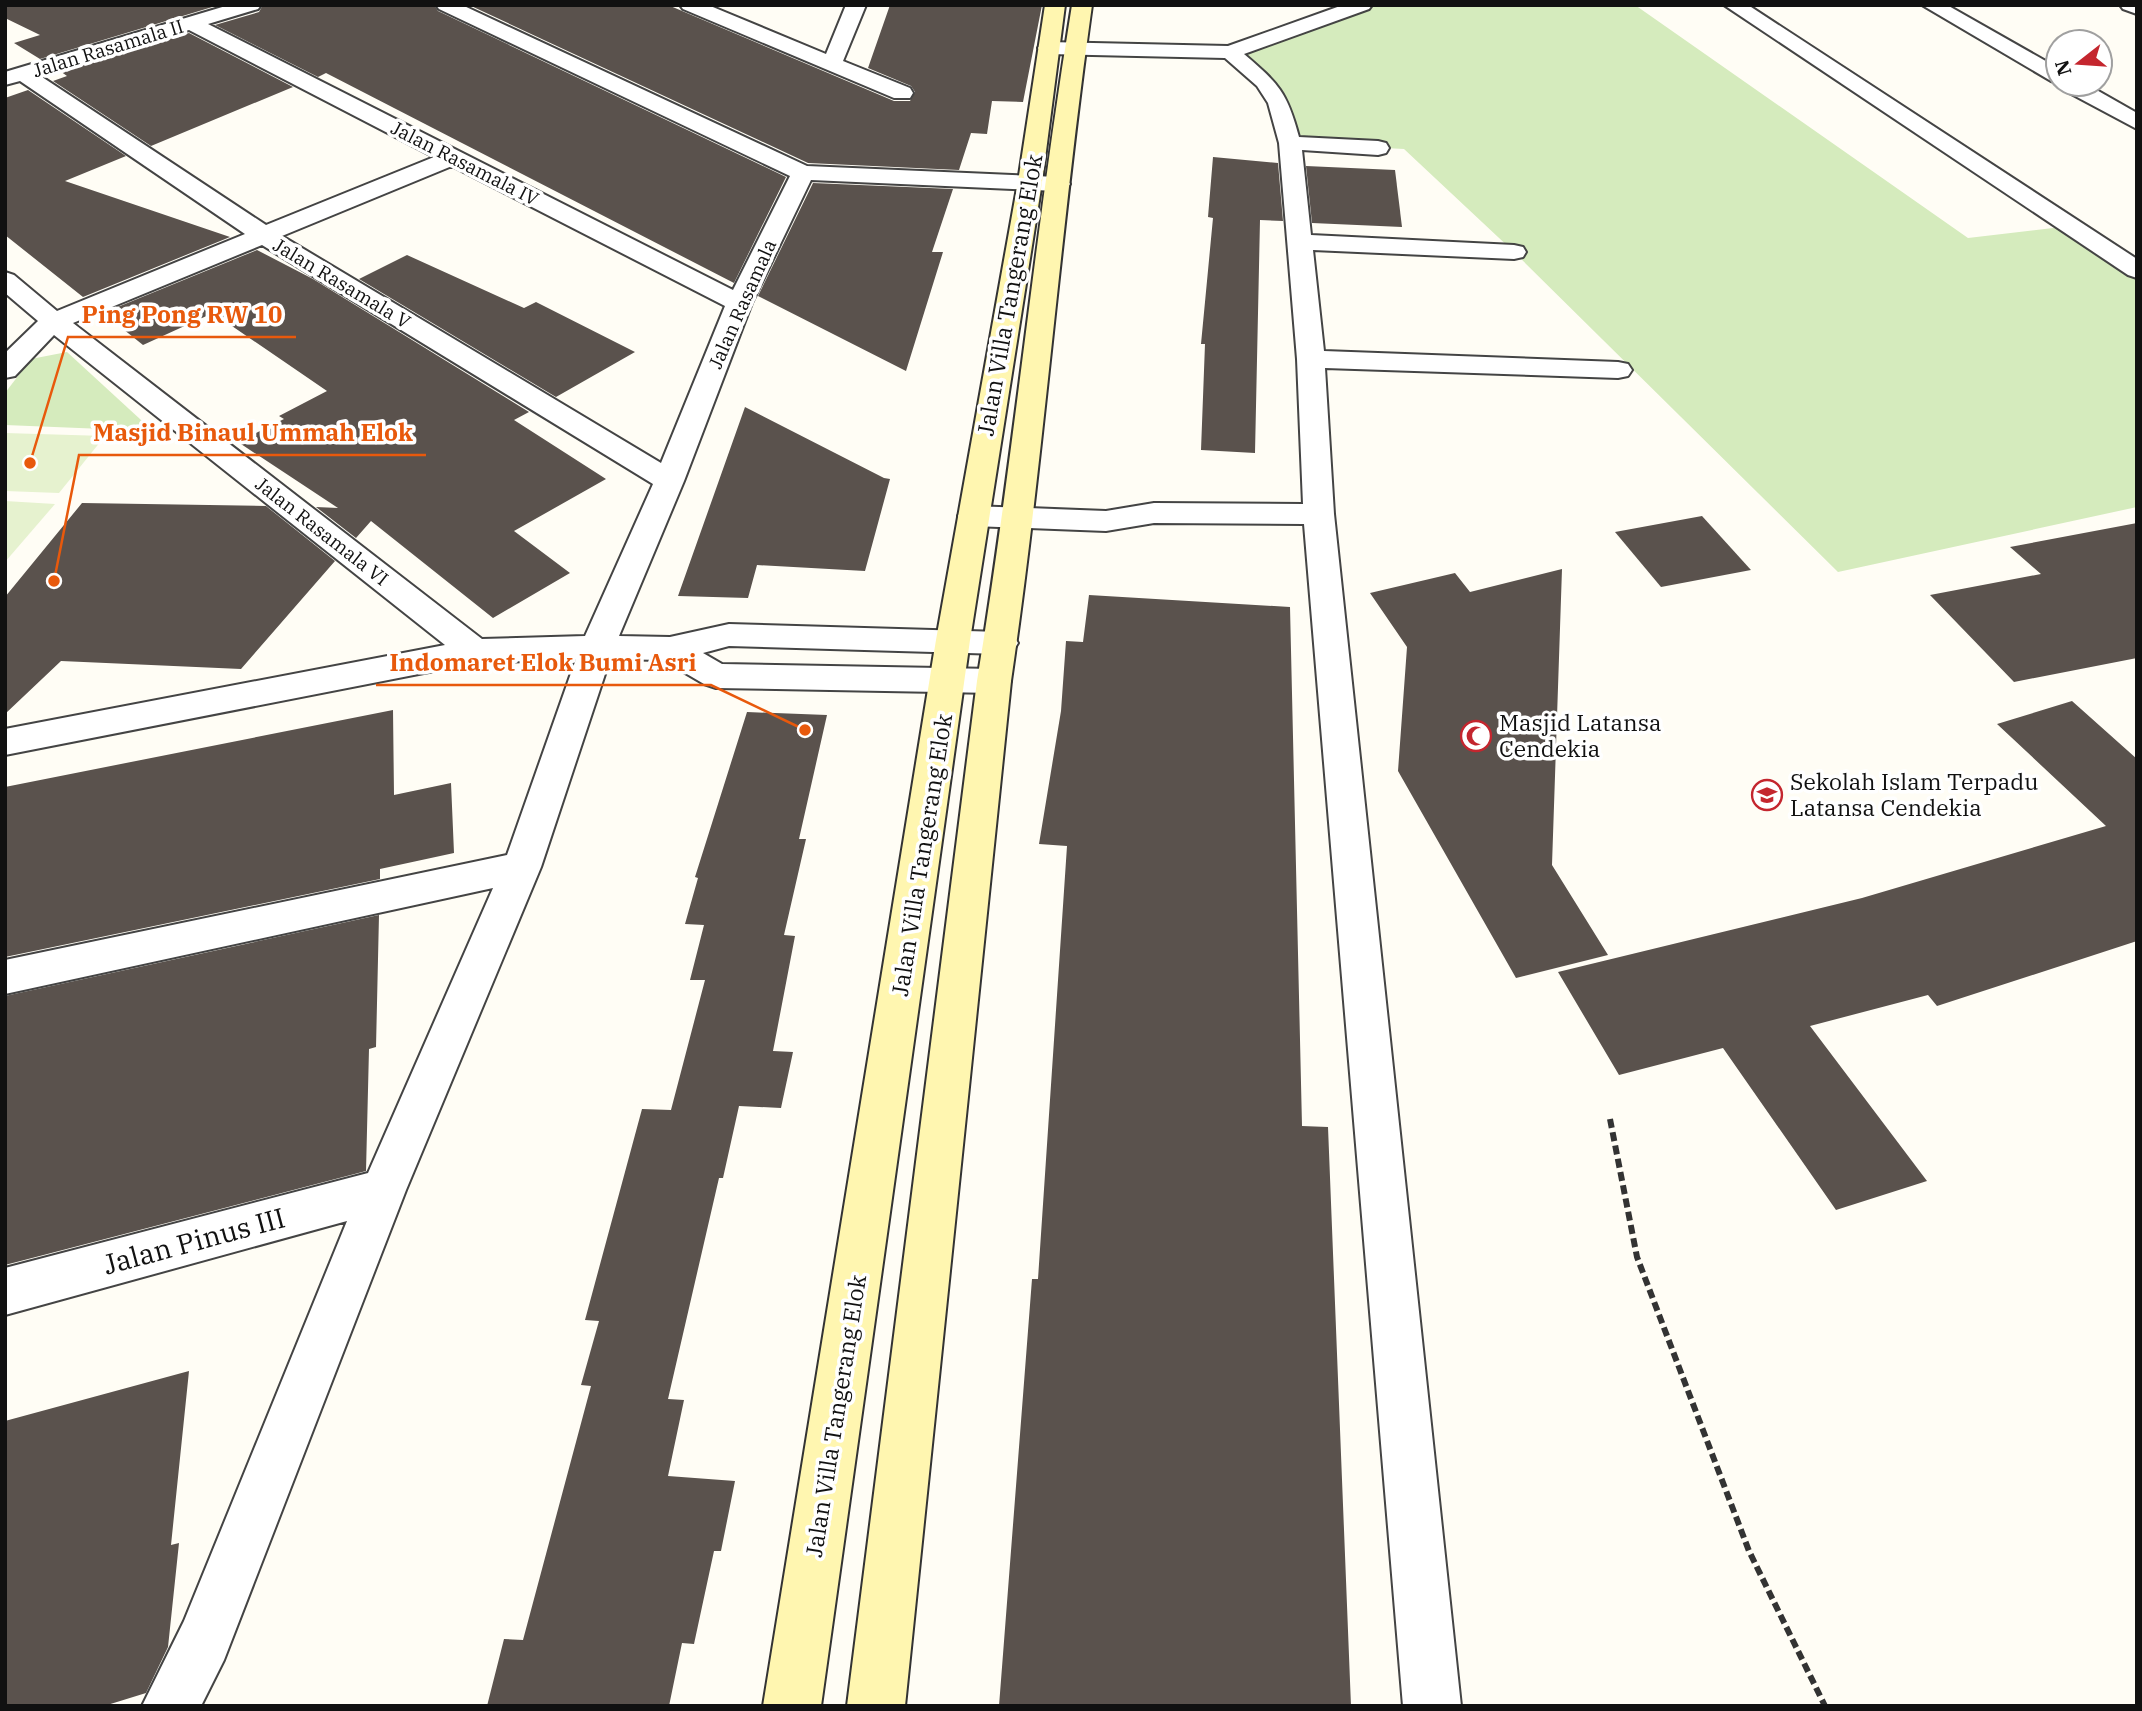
<svg xmlns="http://www.w3.org/2000/svg" width="2142" height="1711" viewBox="0 0 2142 1711" font-family="'IBM Plex Serif',serif">
<style>
.green{fill:#d5ebbd}
.pitch{fill:#e6f2cf}
.building{fill:#5a524d}
.lines{fill:none;stroke-linecap:round;stroke-linejoin:round}
.street-casing{stroke:#444;stroke-width:4}
.secondary-casing{stroke:#333;stroke-width:4}
.path{stroke:#333;stroke-width:6;stroke-dasharray:9 4.5;stroke-linecap:butt}
.street{fill:#fff;fill-rule:evenodd}
.secondary{fill:#fff6b0;fill-rule:evenodd}
.labels{text-anchor:middle;stroke-width:7;stroke-linejoin:round;paint-order:stroke}
.far-street-label{font-size:19px;fill:#111;stroke:#fff}
.street-label{font-size:23px;fill:#111;stroke:#fff}
.poi-label{font-size:23px;fill:#111;stroke:#fff;text-anchor:start}
.near-street-label{font-size:28px;fill:#111;stroke:#fff}
.leader{fill:none;stroke:#e8590c;stroke-width:2.5}
.callout-dot{fill:#e8590c;stroke:#fff;stroke-width:2.5}
.callout-label{font-size:24px;text-anchor:middle;font-weight:bold;fill:#e8590c;stroke:#fff;stroke-width:7;stroke-linejoin:round;paint-order:stroke}
</style>
<rect width="100%" height="100%" fill="#fffdf5"/>
<g class="green">
<polygon points="1362,5 1635,5 1968,238 2070,226 2137,273 2137,507 1838,572 1514,252 1404,149 1290,143 1279,103 1230,52"/>
<polygon points="67,352 153,431 5,425 5,393 31,359"/>
</g>
<g class="pitch">
<polygon points="5,433 105,436 59,493 5,491"/>
<polygon points="5,501 55,504 5,562"/>
</g>
<g class="building">
<polygon points="5,5 219,5 40,59 14,43 40,35 5,18"/>
<polygon points="263,5 434,5 438,11 786,177 734,283 326,73 318,77 215,25 259,12"/>
<polygon points="469,5 668,5 894,101 910,101 915,92 911,86 868,68 890,5 1042,5 1023,102 992,101 987,134 971,133 959,170 808,163"/>
<polygon points="189,33 293,87 151,146 53,81 67,76 60,71"/>
<polygon points="28,90 126,156 65,181 230,237 83,297 5,235 5,98"/>
<polygon points="1213,157 1278,163 1283,221 1260,220 1255,453 1201,450 1205,344 1201,344 1213,218 1208,217"/>
<polygon points="1306,166 1395,170 1402,227 1312,223"/>
<polygon points="813,183 953,189 932,252 943,252 906,371 758,296"/>
<polygon points="257,250 313,279 529,412 514,420 606,479 514,531 570,573 493,618 371,521 356,538 316,507 338,508 238,442 284,419 279,416 327,391 213,313 143,345 103,313"/>
<polygon points="407,255 524,308 536,302 635,352 556,397 359,279"/>
<polygon points="745,407 884,478 890,479 865,571 757,565 748,598 678,596"/>
<polygon points="82,503 266,506 335,561 241,669 61,661 5,714 5,597"/>
<polygon points="1702,516 1751,570 1661,587 1615,532"/>
<polygon points="2137,523 2137,658 2014,682 1930,595 2041,574 2010,547"/>
<polygon points="1562,569 1552,865 1608,955 1516,978 1398,771 1407,647 1370,593 1455,573 1470,592"/>
<polygon points="1089,595 1290,607 1302,1126 1328,1127 1351,1706 999,1706 1032,1279 1038,1279 1067,846 1039,844 1061,711 1066,641 1083,642"/>
<polygon points="2072,701 2137,759 2137,941 1937,1006 1928,995 1810,1026 1927,1181 1836,1210 1723,1048 1619,1075 1558,972 1862,898 2106,826 1997,724"/>
<polygon points="393,710 394,795 451,783 454,853 380,869 380,879 5,957 5,787"/>
<polygon points="747,712 827,715 799,839 806,839 784,935 795,936 773,1051 793,1052 781,1108 739,1106 723,1178 719,1178 668,1399 684,1400 668,1476 735,1481 721,1551 714,1551 694,1644 682,1643 669,1706 487,1706 504,1639 523,1640 591,1386 581,1385 599,1321 585,1320 642,1109 671,1110 705,980 690,980 704,925 685,924 698,878 695,877"/>
<polygon points="379,915 376,1047 369,1049 366,1171 5,1265 5,996"/>
<polygon points="189,1371 171,1545 179,1543 168,1647 146,1693 104,1706 5,1706 5,1421"/>
</g>
<g class="lines">
<g class="street-casing">
<g id="street">
<path d="M229 5H261L258 9 208 24 733 290 790 176 439 9 436 5H462L807 166 1058 177 1066 179 1070 184 1066 189 1058 191 811 180 752 303 684 481 619 636 670 637 729 624 1001 632 1013 635 1018 643 1013 651 1001 654 729 646 703 653 722 664 994 669 1006 672 1011 681 1006 690 994 693 716 688 704 684 663 660 610 659 541 867 406 1190 224 1660 201 1706H142L184 1621 347 1221 5 1315V1268L368 1173 493 888 5 994V960L507 855 576 659 475 663 5 755V729L445 645 54 335 15 376 5 378V353L38 321 5 293V272L14 275 57 311 245 234 20 81 5 85V72ZM189 30 434 157 266 225 39 75ZM452 166 725 306 661 463 282 236ZM262 245 653 484 585 636 482 639 73 323Z"/>
<polygon points="680,5 708,5 826,54 846,5 866,5 843,61 910,88 913,93 910,98 894,98 683,9"/>
<path d="M1343 5H1372L1369 9 1244 54C1279 84 1287 92 1299 137L1378 141 1386 143 1389 148 1386 153 1378 155 1302 150 1311 235 1514 245 1523 247 1526 252 1523 257 1514 259 1313 250 1324 351 1618 362 1628 364 1632 370 1628 376 1618 378 1325 368 1334 514 1461 1706H1403L1304 524 1154 523 1106 531 973 526 962 523 958 516 962 509 973 506 1106 511 1154 503 1303 504 1297 359 1279 143 1268 103 1257 86 1225 58 1048 54 1041 52 1038 48 1041 44 1048 42 1228 46Z"/>
<polygon points="1724,5 1748,5 2137,259 2137,278 2128,275"/>
<polygon points="1922,5 1947,5 2058,68 2058,83 2051,81"/>
<polygon points="2120,5 2137,5 2137,14 2123,9"/>
<polygon points="2059,84 2086,84 2137,113 2137,129 2062,89"/>
</g>
</g>
<g class="secondary-casing">
<g id="secondary">
<polygon points="1045,5 1065,5 1042,182 970,640 821,1706 763,1706 936,640 1018,182"/>
<path d="M1072 5H1092C1060 230 1044 456 1011 681L905 1706H847L977 681C1014 457 1035 230 1072 5Z"/>
</g>
</g>
<polyline class="path" points="1610,1119 1637,1257 1749,1551 1825,1706"/>
<use href="#street" class="street"/>
<use href="#secondary" class="secondary"/>
</g>
<defs>
<g id="mosque-ring" transform="scale(1.575)"><circle r="9.5" fill="#fff" stroke="#c4262e" stroke-width="1.5"/><path d="M3.5-4.9A6 6 0 1 0 3.5 4.9A5 5 0 1 1 3.5-4.9Z" fill="#c4262e"/></g>
<g id="school-ring" transform="scale(1.575)"><circle r="9.5" fill="#fff" stroke="#c4262e" stroke-width="1.5"/><path d="M0-5L7-2L0 1L-7-2ZM-4 1L0 2.5L4 1V4Q0 6-4 4Z" fill="#c4262e"/></g>
</defs>
<g fill-rule="evenodd">
<use href="#mosque-ring" x="1476" y="736"/>
<use href="#school-ring" x="1767" y="795"/>
</g>
<g class="labels">
<g class="far-street-label">
<text transform="translate(108 48) rotate(-17)" y="7">Jalan Rasamala II</text>
<text transform="translate(465 163) rotate(27)" y="7">Jalan Rasamala IV</text>
<text transform="translate(342 283) rotate(31)" y="7">Jalan Rasamala V</text>
<text transform="translate(742 304) rotate(-66)" y="7">Jalan Rasamala</text>
<text transform="translate(322 531) rotate(38)" y="7">Jalan Rasamala VI</text>
</g>
<g class="street-label">
<text transform="translate(1010 295) rotate(-80)" y="8">Jalan Villa Tangerang Elok</text>
<text transform="translate(922 855) rotate(-81)" y="8">Jalan Villa Tangerang Elok</text>
<text transform="translate(836 1416) rotate(-81)" y="8">Jalan Villa Tangerang Elok</text>
</g>
<g class="poi-label">
<text x="1499" y="731">Masjid Latansa<tspan x="1499" dy="26">Cendekia</tspan></text>
<text x="1790" y="790">Sekolah Islam Terpadu<tspan x="1790" dy="26">Latansa Cendekia</tspan></text>
</g>
<g class="near-street-label">
<text transform="translate(194 1241) rotate(-15)" y="10">Jalan Pinus III</text>
</g>
</g>
<path class="leader" d="M30 463L68 337H296M54 581L79 455H426M805 730L711 685H376"/>
<g class="callout-dot">
<circle cx="30" cy="463" r="7"/>
<circle cx="54" cy="581" r="7"/>
<circle cx="805" cy="730" r="7"/>
</g>
<g class="callout-label">
<text x="182" y="323">Ping Pong RW 10</text>
<text x="253" y="441">Masjid Binaul Ummah Elok</text>
<text x="543" y="671">Indomaret Elok Bumi Asri</text>
</g>
<rect width="2142" height="1711" fill="none" stroke="#111111" stroke-width="14"/>
<g transform="translate(2079 63) rotate(253)"><circle r="33" fill="#ffffff" stroke="#a0a0a0" stroke-width="2"/>
<path d="M0-5L12 26L0 18L-12 26Z" fill="#c4262e"/>
<text y="-10" font-size="19" font-weight="bold" text-anchor="middle" fill="#111111">N</text>
</g>
</svg>
